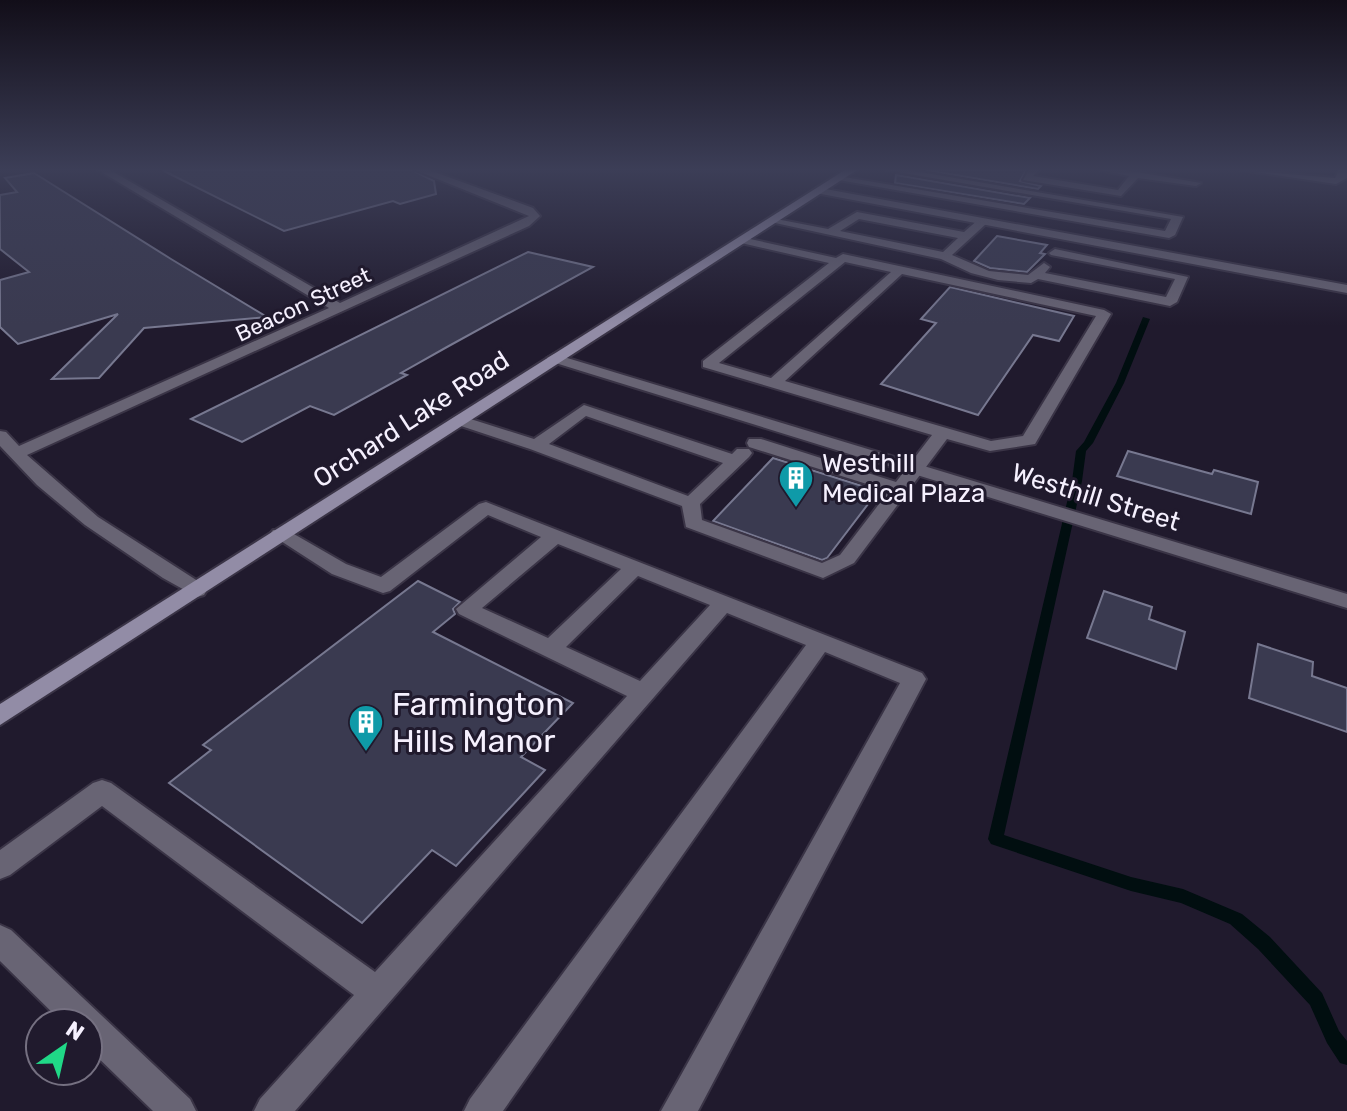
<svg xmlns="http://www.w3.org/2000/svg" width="1347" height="1111" viewBox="0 0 1347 1111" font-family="Rubik,sans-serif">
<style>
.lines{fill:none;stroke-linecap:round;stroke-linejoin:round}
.stream{fill:#010e10;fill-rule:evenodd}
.building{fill:#3a3a50;stroke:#777890;stroke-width:2}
.service-casing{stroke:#3a3446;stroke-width:4}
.minor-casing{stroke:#3a3446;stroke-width:4}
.secondary-casing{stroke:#3a3446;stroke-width:4}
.service{fill:#686474;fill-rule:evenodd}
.minor{fill:#686474;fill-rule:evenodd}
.secondary{fill:#928ca6;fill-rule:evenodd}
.labels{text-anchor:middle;stroke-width:6;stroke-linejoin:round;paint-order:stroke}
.far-street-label{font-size:22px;fill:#f5f0fe;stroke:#201a2d}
.street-label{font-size:26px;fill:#f5f0fe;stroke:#201a2d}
.poi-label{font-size:26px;fill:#f5f0fe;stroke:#201a2d;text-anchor:start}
.near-poi-label{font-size:32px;fill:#f5f0fe;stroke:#201a2d;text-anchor:start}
</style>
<rect width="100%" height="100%" fill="#201a2d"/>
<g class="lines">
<polygon class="stream" points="1143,317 1150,319 1124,383 1093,443 1086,451 1082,481 1004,835 1131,877 1183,889 1242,914 1270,937 1322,993 1339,1031 1347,1041 1347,1065 1340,1063 1327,1043 1310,1005 1258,949 1230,924 1181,903 1131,891 991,844 988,839 1072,481 1076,451 1084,442 1116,383"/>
</g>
<g class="building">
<polygon points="162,170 412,170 434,181 436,194 400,204 393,201 284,231"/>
<polygon points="926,170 1026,170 1020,181 1041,186 1038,189"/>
<polygon points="34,173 171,259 267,317 144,328 99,378 52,379 118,314 18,344 0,327 0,280 29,272 0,249 0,195 17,192 5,178"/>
<polygon points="896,175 1030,198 1024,204 895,183"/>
<polygon points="997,236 1047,245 1040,253 1045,254 1027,272 990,268 974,261"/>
<polygon points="528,252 593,267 447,347 401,373 407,375 334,415 310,406 242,442 191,419"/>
<polygon points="950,287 1074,316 1059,341 1033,335 978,415 881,384 936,323 921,319"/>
<polygon points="1128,451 1212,474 1214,470 1258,482 1251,514 1117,476"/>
<polygon points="773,458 878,491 827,558 822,560 713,521"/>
<polygon points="418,581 460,602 453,609 455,614 433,632 573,703 521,757 545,770 456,866 432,850 362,923 169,783 211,750 203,745"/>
<polygon points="1104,591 1152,607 1149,619 1185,632 1176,669 1087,638"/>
<polygon points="1258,644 1313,662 1312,676 1347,688 1347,732 1249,698"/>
</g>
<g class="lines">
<g class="service-casing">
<g id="service">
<polygon points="886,170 908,170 1183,217 1175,235 1169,238 833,179 838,176 1165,231 1171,219"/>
<polygon points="1029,170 1039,170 1033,176 1118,190 1129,176 1100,170 1125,170 1201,183 1196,186 1138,178 1121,196 1023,180"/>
<polygon points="1241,170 1335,178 1339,170 1347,170 1347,178 1336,184"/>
<path d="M857 212 964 232 979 219H987V223L952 255 989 271 1028 275 1044 263 1050 267 1045 273 1166 297 1175 279 1051 255 1049 253 1055 249 1188 277 1177 302 1170 306 1038 279 1031 283 998 280 971 273 941 259 766 221 771 218 828 229ZM859 219 958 238 943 252 840 231Z"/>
<path d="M741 237 836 258 843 254 1104 310 1111 314 1035 444 990 451 947 439 854 563 823 578 686 527 682 506 530 449 452 423 450 420 458 415 534 439 584 405 732 454 737 449H749L752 453 749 457 700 504 702 520 822 563 840 555 889 491 749 447 747 443 749 439H761L896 482 932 435 703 367V361L829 263 737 242 735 240ZM845 262 891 272 771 378 719 363ZM902 274 1096 316 1023 436 991 441 785 381ZM586 416 723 463 688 496 549 444Z"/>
<path d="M486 502 922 673 926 679 698 1111H661L900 683 825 652 503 1111H464L470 1099 806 645 727 613 295 1111H254L260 1099 354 995 102 806 10 875 0 879V850L93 783 102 780 111 783 375 972 627 696 459 614 456 609 541 537 488 515 390 591 383 593 332 574 270 534 273 530H287L346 564 381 577 479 504ZM558 544 621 569 548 638 482 608ZM638 576 710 605 640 681 566 647Z"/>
<polygon points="0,925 11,930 190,1099 196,1111 153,1111 88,1048 88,1023 63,1023 0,961"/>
</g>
</g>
<g class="minor-casing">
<g id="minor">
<polygon points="98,170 110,170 340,303 529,216 415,170 429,170 533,208 540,216 529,226 27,455 98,517 204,585 207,590 204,595 197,597 163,578 85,525 37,485 0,446 0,431 6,432 19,446 329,308"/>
<polygon points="820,188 1347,285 1347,293 816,193 815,191"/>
<polygon points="554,354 1347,594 1347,608 549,361 547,358"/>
</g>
</g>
<g class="secondary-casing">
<polygon id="secondary" points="845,170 857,170 0,725 0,704"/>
</g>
<use href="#service" class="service"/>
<use href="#minor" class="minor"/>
<use href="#secondary" class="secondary"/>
</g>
<linearGradient id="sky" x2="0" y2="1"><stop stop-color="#120e19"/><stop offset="0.52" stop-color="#3c3e57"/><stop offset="1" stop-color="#3c3e57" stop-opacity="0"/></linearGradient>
<rect width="1347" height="326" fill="url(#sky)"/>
<defs>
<g id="building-pin" transform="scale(1.8)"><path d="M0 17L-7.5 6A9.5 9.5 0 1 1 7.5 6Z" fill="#0f9aa8" stroke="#201a2d"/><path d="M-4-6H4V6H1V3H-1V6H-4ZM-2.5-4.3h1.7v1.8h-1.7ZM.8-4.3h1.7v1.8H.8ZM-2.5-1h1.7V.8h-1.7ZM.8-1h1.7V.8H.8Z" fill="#fff"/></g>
</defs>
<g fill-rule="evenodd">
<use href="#building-pin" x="796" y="478"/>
<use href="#building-pin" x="366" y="722"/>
</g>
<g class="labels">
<g class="far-street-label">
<text transform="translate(303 304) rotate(-25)" y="8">Beacon Street</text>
</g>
<g class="street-label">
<text transform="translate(411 419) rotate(-33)" y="9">Orchard Lake Road</text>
<text transform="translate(1096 497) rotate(17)" y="9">Westhill Street</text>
</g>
<g class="poi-label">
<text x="822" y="472">Westhill<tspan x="822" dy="30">Medical Plaza</tspan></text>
</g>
<g class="near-poi-label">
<text x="392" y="715">Farmington<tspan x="392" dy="37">Hills Manor</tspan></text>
</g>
</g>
<g transform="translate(64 1047) rotate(34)"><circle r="38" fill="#201a2d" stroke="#757081" stroke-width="2"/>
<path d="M0-6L14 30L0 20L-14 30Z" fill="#20d887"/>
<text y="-12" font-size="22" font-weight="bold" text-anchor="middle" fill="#f5f0fe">N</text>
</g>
</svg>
